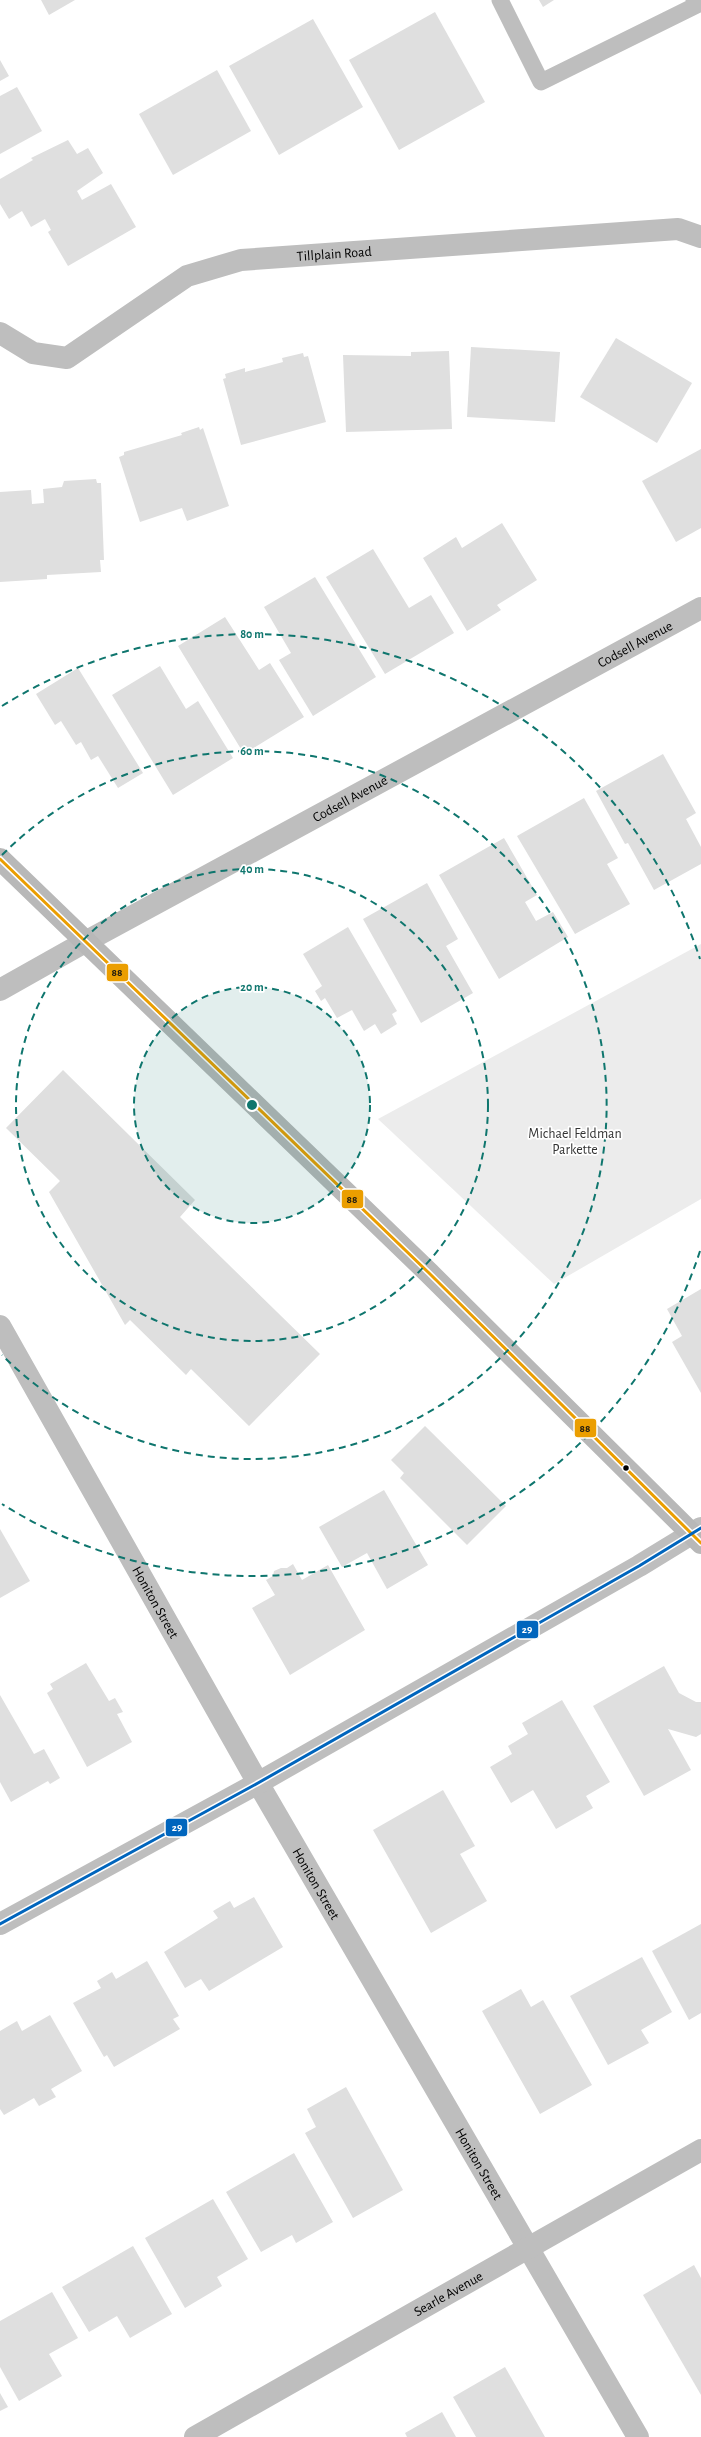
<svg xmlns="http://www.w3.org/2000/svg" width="701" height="2437" viewBox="0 0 701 2437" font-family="'Alegreya Sans',sans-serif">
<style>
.green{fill:#ececec}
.building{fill:#dfdfdf}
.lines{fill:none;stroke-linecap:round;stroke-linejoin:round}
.lane{stroke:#bebebe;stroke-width:17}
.street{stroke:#bebebe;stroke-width:22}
.secondary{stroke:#b8b8b8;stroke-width:22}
.bus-1-casing{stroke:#fff;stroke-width:6}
.bus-2-casing{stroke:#fff;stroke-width:6}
.bus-1{stroke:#eb9e00;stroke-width:3}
.bus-2{stroke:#0065bd;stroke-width:3}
.ring{fill:none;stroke:#0f766e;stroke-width:2;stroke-dasharray:7 5}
.bus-dot{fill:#000;stroke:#fff;stroke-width:1.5}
.labels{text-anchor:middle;stroke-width:3.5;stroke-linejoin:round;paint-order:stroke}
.street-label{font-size:14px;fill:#000;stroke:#fff}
.park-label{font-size:14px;fill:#333;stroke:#fff}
.centre{fill:#0f766e;stroke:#fff;stroke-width:2}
.ring-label{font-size:12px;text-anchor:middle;font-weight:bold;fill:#0f766e;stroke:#fff;stroke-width:3.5;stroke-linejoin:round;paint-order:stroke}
.line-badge{stroke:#fff;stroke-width:1.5}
.badge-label{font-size:11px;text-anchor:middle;font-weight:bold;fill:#fff}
.pale-badge-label{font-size:11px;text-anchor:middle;font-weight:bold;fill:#111}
</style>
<rect width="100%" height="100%" fill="#fff"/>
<polygon class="green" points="701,944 701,1199 554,1284 378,1119"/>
<g class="building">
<polygon points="41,0 75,0 49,15"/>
<polygon points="539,0 554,0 543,7"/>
<polygon points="435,12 485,102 399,150 349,60"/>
<polygon points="313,19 363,107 279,155 229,66"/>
<polygon points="0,60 9,76 0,81"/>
<polygon points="217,70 251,131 173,175 139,114"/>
<polygon points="17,87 42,131 0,154 0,96"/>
<polygon points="68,140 77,154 88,148 103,173 77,191 82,200 111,184 136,227 68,266 48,232 51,230 45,219 31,227 22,211 9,219 0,204 0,179 33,160 31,158"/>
<polygon points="616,338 692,383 657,443 580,397"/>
<polygon points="471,347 560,352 555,422 467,417"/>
<polygon points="449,351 452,429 346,432 343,355 411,356 411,352"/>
<polygon points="303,353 304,357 308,356 326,422 241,445 223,379 226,378 225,374 245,368 245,372 283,362 282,358"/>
<polygon points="199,427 200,430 203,428 229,506 187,521 182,508 140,522 119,457 124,455 124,452 182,435 181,433"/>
<polygon points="701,449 701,528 676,542 642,481"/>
<polygon points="96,479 97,483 101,483 104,560 100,560 101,572 47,575 47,579 0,582 0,492 31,490 32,504 44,503 43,489 62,487 64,481"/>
<polygon points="502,523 537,580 497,605 501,610 467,631 423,558 456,537 462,548"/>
<polygon points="373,549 409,608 431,595 454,633 385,674 326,577"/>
<polygon points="315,577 376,677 313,716 279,660 291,653 264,607"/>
<polygon points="225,617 259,670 270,663 304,717 244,754 178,646"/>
<polygon points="160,666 186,709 198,701 233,758 173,795 112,695"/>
<polygon points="78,668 143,773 118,788 98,756 91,760 81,742 76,745 61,721 55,725 36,694"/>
<polygon points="663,754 696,813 686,819 701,847 701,864 654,890 628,843 625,844 596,791"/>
<polygon points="584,798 618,858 607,864 630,904 575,934 517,836"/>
<polygon points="504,838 537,895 525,902 536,921 553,912 568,937 499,979 439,875"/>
<polygon points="427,883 458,939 446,946 473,993 421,1023 363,919"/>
<polygon points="348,927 397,1011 392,1014 397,1024 381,1034 375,1024 364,1031 352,1010 337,1018 325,998 321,1001 315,991 322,986 303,954"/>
<polygon points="63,1070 195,1200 180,1217 320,1354 249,1426 191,1369 186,1375 130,1320 125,1325 49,1192 60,1181 6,1128"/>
<polygon points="701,1289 701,1393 672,1342 682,1336 667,1309"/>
<polygon points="425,1426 506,1506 467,1545 400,1478 404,1473 391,1460"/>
<polygon points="384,1490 428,1565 387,1589 367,1553 342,1567 319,1527"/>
<polygon points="0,1529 30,1581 0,1598"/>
<polygon points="293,1564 302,1580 328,1565 365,1630 290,1675 252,1608 275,1595 266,1580 273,1576 274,1571 281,1568 287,1568"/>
<polygon points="86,1663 109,1701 115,1698 123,1712 117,1714 132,1742 87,1767 47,1693 53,1689 50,1684"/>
<polygon points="664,1666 679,1693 696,1702 701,1702 701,1734 696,1737 668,1729 691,1770 644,1796 593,1706"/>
<polygon points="0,1695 34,1754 44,1749 60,1778 50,1784 48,1781 11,1802 0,1782"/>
<polygon points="562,1700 610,1782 586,1796 593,1808 556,1829 533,1790 511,1803 490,1767 512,1754 508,1746 528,1734 522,1723"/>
<polygon points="443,1790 475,1846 460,1854 487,1901 431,1933 373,1830"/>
<polygon points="254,1897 283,1947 209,1991 201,1979 185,1988 164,1952 218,1918 213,1911 230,1901 234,1908"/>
<polygon points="701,1924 701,2013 689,2020 652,1951"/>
<polygon points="642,1957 672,2012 641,2030 649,2043 608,2065 570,1996"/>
<polygon points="147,1961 179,2016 173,2019 180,2029 114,2067 107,2055 104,2057 73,2003 101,1988 97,1981 112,1972 116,1979"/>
<polygon points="521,1989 531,2007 543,2000 592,2085 540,2114 482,2011"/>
<polygon points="50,2015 82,2071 51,2089 56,2097 39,2106 34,2098 4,2115 0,2109 0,2031 17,2021 22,2031"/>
<polygon points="346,2087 403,2190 353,2218 305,2133 316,2127 307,2109"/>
<polygon points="294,2153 333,2222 296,2243 292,2235 261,2252 226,2192"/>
<polygon points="213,2199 248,2259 217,2277 222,2286 185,2308 145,2238"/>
<polygon points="133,2246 172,2314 130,2338 117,2316 89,2332 62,2287"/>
<polygon points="694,2265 701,2278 701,2395 643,2295"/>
<polygon points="52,2292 78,2338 49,2354 62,2376 19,2401 0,2367 0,2321"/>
<polygon points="505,2367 545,2437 476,2437 453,2397"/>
<polygon points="0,2393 8,2407 0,2411"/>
<polygon points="442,2412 456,2437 407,2437 405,2433"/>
</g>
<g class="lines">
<polyline class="lane" points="500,0 541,82 697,5 694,0"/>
<g class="street">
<path id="s1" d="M0 333 33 353 67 358 187 276 241 260 678 229 701 237"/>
<path id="s2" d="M0 990 85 942 701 608"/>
<path id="s3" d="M0 1326 258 1783 638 2437"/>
<polyline points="0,1924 258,1783 639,1566 701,1528"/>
<path id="s4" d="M195 2437 701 2150"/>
</g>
<polyline class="secondary" points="0,859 429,1273 701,1543"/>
<g class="bus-1-casing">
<polyline id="bus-1" points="0,859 429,1273 701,1543"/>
</g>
<g class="bus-2-casing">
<polyline id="bus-2" points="0,1924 258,1783 639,1566 701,1528"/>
</g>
<use href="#bus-1" class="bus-1"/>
<use href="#bus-2" class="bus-2"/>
</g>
<circle cx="252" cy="1105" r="118" fill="#0f766e" fill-opacity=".12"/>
<g class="ring">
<circle cx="252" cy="1105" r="118"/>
<circle cx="252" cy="1105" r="236"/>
<path d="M2 855A354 354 0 1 1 2 1355"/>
<path d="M700 1251A471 471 0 0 1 2 1504M2 706A471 471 0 0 1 700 959"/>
</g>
<circle class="bus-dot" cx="626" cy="1468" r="3.5"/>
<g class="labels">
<g class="street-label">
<text dy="5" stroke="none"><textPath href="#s1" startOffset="368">Tillplain Road</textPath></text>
<text dy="5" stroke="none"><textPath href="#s2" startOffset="723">Codsell Avenue</textPath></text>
<text dy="5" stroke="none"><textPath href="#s2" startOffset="399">Codsell Avenue</textPath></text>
<text dy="5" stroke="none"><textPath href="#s3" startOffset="317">Honiton Street</textPath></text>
<text dy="5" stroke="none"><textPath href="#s3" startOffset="641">Honiton Street</textPath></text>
<text dy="5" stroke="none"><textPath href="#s3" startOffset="965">Honiton Street</textPath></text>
<text dy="5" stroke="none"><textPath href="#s4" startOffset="291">Searle Avenue</textPath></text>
</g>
<g class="park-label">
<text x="575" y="1138">Michael Feldman<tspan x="575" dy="16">Parkette</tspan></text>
</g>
</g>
<circle cx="252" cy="1105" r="6" class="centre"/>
<g class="ring-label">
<text x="252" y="638">80 m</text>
<text x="252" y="755">60 m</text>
<text x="252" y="873">40 m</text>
<text x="252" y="991">20 m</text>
</g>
<g class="line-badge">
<rect x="106" y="963" width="23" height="19" rx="4" fill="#eb9e00"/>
<rect x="341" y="1189" width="23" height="20" rx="4" fill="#eb9e00"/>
<rect x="574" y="1418" width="23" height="20" rx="4" fill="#eb9e00"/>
<rect x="516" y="1620" width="23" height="19" rx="4" fill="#0065bd"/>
<rect x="165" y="1818" width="23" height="19" rx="4" fill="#0065bd"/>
</g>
<g class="badge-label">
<text x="527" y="1633">29</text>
<text x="177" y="1831">29</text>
</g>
<g class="pale-badge-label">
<text x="117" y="976">88</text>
<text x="352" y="1203">88</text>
<text x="585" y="1432">88</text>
</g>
</svg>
